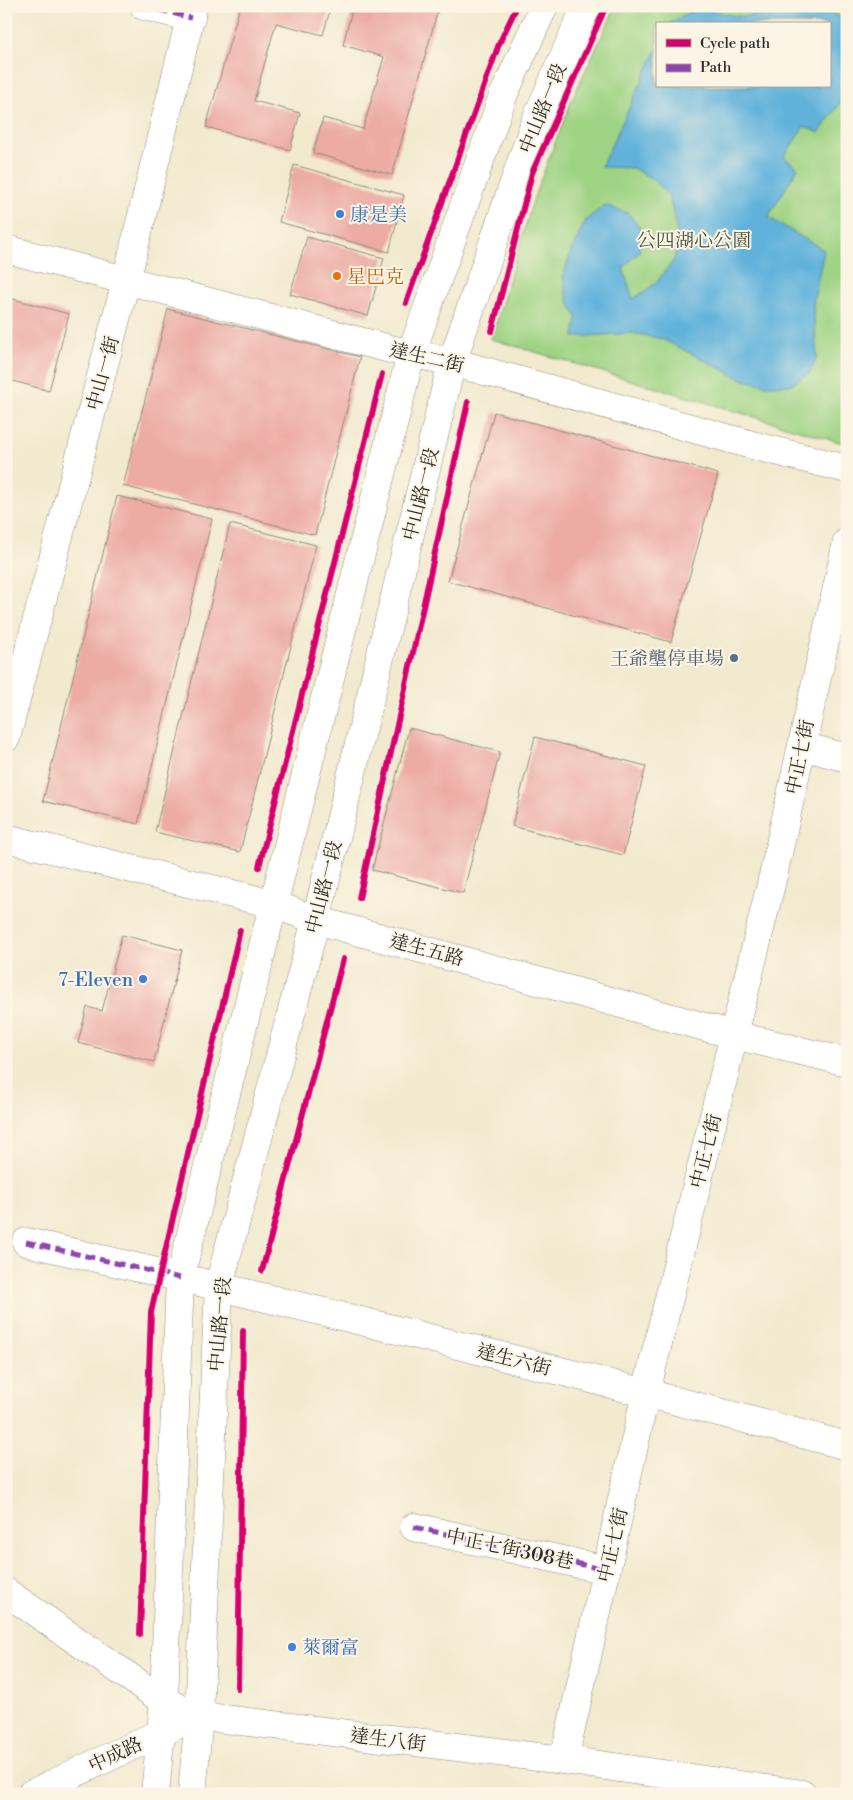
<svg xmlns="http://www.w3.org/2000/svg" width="853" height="1800" viewBox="0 0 853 1800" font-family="'Libre Bodoni','Noto Serif TC',serif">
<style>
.green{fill:#9fd384;stroke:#657f58;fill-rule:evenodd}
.water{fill:#60b2db;stroke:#466e83}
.building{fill:#ecaca4}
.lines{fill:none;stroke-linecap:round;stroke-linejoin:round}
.minor-casing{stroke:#8e8a7d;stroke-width:29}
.minor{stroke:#fff;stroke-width:28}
.quiet{stroke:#8e44ad;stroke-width:5;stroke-dasharray:10 5;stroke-linecap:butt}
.cycleway-casing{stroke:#fcf5e5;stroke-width:9}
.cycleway{stroke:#d6006c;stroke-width:6}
.shop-dot{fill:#3f7fe0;stroke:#fcf5e5;stroke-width:2}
.food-dot{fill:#e8710a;stroke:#fcf5e5;stroke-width:2}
.service-dot{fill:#5c6f8a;stroke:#fcf5e5;stroke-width:2}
.labels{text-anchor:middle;stroke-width:4;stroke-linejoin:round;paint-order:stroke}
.street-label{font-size:19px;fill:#2b2b2b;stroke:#fcf5e5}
.shop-label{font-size:19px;fill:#366cbe;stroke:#fcf5e5;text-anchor:start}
.park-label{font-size:19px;fill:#485541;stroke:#fcf5e5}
.food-label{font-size:19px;fill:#c56008;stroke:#fcf5e5;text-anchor:start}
.service-label{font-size:19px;fill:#4e5e75;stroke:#fcf5e5;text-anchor:end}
</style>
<rect width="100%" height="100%" fill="#fcf5e5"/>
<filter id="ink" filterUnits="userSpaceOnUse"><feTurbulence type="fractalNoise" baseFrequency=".02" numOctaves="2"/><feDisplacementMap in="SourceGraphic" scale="10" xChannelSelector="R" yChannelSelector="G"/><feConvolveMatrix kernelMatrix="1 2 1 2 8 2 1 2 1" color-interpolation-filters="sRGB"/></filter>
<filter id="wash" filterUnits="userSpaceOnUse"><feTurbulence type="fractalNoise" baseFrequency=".0096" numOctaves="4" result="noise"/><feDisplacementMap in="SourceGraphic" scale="20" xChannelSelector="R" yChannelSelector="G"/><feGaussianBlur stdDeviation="1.12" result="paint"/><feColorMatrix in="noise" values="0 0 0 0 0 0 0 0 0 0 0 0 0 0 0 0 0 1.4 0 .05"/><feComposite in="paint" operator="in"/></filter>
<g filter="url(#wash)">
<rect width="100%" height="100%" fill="#f2eacf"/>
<path class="green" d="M616 6H847L846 444 491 339 535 194 573 97ZM657 24H829V86H657Z"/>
<path class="water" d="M771 6H819L827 13 846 18 841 27 847 29V93L819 133 804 126 784 157 798 168 768 217 824 250 813 304 817 357 810 373 790 385H767L744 380 662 339 633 333 574 337 577 317 568 301 563 277 571 251 586 220 605 205 628 213 642 230 639 252 623 268 633 299 656 283 674 260 678 238 673 212 668 195 655 181 633 168 601 167 657 49V86H829V24H669C679 18 690 9 702 10 732 11 741 26 771 6Z"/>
<g id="blocks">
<g class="building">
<polygon points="240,6 331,6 323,35 276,23 254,101 300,113 290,150 206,127"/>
<polygon points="353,6 439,6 392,175 313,153 323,118 363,129 384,57 343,45"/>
<polygon points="294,165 404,195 389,252 279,222"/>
<polygon points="307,237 384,258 368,316 290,294"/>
<polygon points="6,297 69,314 49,391 6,379"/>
<polygon points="168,309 360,357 315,535 123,486"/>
<polygon points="494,412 718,474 671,642 448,581"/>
<polygon points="117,496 212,519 138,824 43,801"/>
<polygon points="230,524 316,545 240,852 155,832"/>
<polygon points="409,728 500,752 463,893 372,870"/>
<polygon points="535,737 646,766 623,855 512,826"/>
<polygon points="122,935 182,950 154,1062 78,1043 87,1007 102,1011"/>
</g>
</g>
</g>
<g filter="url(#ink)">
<use href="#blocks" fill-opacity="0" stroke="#8e8a7d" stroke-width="1"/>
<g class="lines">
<g class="minor-casing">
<g id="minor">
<polyline points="144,6 191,18"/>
<polyline points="6,249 390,349 452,362 752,445 847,469"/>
<polyline points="6,738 126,281 193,6"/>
<polyline points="802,746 847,758"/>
<polyline points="6,838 273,904 316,920 734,1035 847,1062"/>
<path d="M26 1242C301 1304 574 1373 847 1446"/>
<polyline points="414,1527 606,1570"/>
<polyline points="6,1592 164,1701 199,1716 564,1760 803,1794"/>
<polyline points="564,1760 646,1392 773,876 847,542"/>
<polyline points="31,1794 175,1726"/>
<polyline points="155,1794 164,1701 180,1278 411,354 503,96 544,6"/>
<polyline points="192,1794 199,1716 219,1285 316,920 452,362 535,122 586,6"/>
</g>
</g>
<use href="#minor" class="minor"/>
<g class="quiet">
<polyline points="144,6 191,18"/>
<polyline points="26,1242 180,1278"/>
<polyline points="414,1527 606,1570"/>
</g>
<g class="cycleway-casing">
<g id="cycleway">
<polyline points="406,303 499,44 517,6"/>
<polyline points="492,331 532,173 606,6"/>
<polyline points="259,867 382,374"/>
<polyline points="359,898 468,402"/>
<polyline points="262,1271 343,959"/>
<polyline points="140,1634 151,1312 240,930"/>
<polyline points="238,1689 243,1331"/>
</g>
</g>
<use href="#cycleway" class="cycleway"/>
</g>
</g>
<g class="shop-dot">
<circle cx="340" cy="214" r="5"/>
<circle cx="143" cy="979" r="5"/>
<circle cx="292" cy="1647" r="5"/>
</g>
<circle class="food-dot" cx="337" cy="276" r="5"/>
<circle class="service-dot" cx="734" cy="658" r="5"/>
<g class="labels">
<g class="street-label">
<text transform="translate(542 108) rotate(-68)" y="7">中山路一段</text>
<text transform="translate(427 357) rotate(13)" y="7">達生二街</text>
<text transform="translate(102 373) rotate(-75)" y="7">中山一街</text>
<text transform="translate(420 494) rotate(-76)" y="7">中山路一段</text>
<text transform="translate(799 757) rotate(-78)" y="7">中正七街</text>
<text transform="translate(323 887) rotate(-76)" y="7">中山路一段</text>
<text transform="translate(427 949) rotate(15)" y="7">達生五路</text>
<text transform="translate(705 1151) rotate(-76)" y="7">中正七街</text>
<text transform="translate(219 1324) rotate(-85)" y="7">中山路一段</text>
<text transform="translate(514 1359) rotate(14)" y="7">達生六街</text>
<text transform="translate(612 1545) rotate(-77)" y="7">中正七街</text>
<text transform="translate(510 1548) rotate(12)" y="7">中正七街308巷</text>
<text transform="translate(388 1739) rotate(7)" y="7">達生八街</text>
<text transform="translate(115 1754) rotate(-25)" y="7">中成路</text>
</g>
<g class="shop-label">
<text x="350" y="221">康是美</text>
<text x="133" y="986" text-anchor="end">7-Eleven</text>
<text x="302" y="1654">萊爾富</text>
</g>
<g class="park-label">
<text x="694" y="247">公四湖心公園</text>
</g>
<g class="food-label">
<text x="347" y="283">星巴克</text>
</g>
<g class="service-label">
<text x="724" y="665">王爺壟停車場</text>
</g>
</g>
<rect width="853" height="1800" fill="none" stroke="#fcf5e5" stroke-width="25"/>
<rect x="656" y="22" width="175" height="65" fill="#fcf5e5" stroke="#a8a49b"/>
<rect x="666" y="39" width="25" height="8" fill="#d6006c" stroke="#a8a49b"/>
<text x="700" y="48" font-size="15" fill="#2b2b2b">Cycle path</text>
<rect x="666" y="64" width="25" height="8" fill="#8e44ad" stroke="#a8a49b"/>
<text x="700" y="72" font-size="15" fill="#2b2b2b">Path</text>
</svg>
